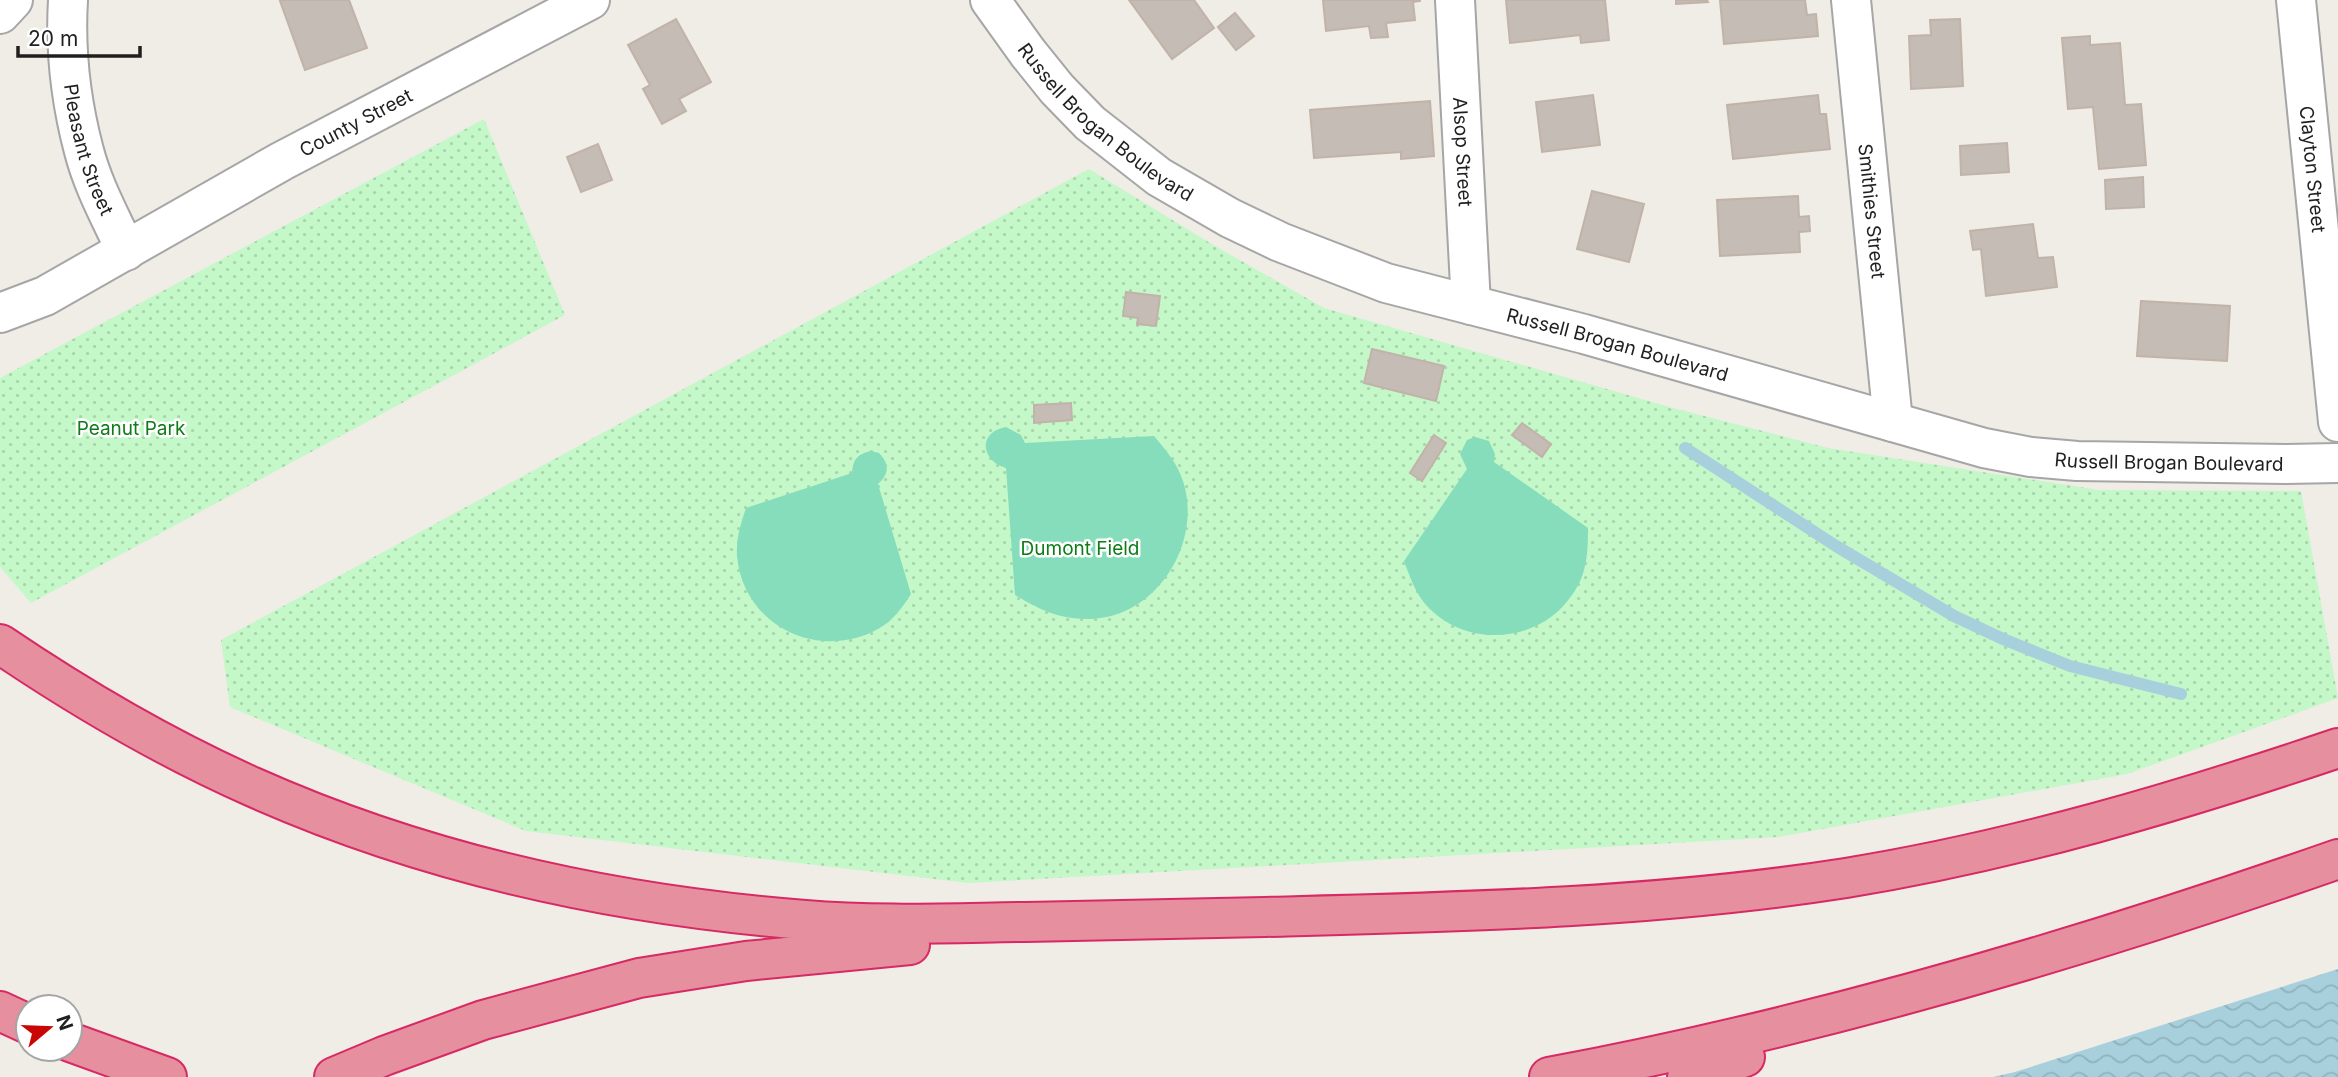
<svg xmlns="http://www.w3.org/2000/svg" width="2338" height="1077" viewBox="0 0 2338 1077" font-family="Inter,sans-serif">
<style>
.park{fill:url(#park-dots)}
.pitch{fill:#86ddbc}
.water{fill:url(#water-waves)}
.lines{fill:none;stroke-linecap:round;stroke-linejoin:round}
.stream{stroke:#a7d0dc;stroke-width:12}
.building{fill:#c4bcb5;stroke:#c1b3a8;stroke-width:2}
.minor-casing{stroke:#a6a6a6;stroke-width:42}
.tertiary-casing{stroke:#a6a6a6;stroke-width:42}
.motorway-casing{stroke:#d72964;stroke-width:42}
.minor{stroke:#fff;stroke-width:38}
.tertiary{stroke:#fff;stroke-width:38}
.motorway{stroke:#e58f9f;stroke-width:38}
.labels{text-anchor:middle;stroke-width:5;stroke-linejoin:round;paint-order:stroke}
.street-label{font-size:19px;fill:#1f1f1f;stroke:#fff}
.park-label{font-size:19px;fill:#0e7c18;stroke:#fff}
</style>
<defs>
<pattern id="park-dots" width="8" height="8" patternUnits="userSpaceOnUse" patternTransform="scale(1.75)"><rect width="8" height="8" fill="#c4f8c9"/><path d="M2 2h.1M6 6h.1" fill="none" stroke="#a8d4ac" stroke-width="1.8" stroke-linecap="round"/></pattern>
<pattern id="water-waves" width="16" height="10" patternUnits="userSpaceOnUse" patternTransform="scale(1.75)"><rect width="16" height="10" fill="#a7d0dc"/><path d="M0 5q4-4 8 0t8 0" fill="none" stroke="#8fb2bc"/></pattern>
</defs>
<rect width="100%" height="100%" fill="#f0ece6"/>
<g class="park">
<polygon points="484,119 565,315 31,603 0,567 0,378"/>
<polygon points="1089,169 1215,246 1324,308 1673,408 1828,448 2099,490 2301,491 2338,698 2127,774 1778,837 969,883 526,831 230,707 221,640"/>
</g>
<g class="pitch">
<path d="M1006 427 1021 435 1025 443 1154 436C1166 450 1177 463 1183 481 1203 542 1157 618 1090 619 1061 620 1039 610 1015 595L1006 468C980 460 978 432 1006 427Z"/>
<path d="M1475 437 1489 441 1495 454 1494 462 1588 528C1588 552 1587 575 1572 595 1539 644 1466 649 1426 605 1415 592 1410 577 1404 561L1467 469 1460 454 1467 440Z"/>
<path d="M871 451 879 453C890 464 889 474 878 484L911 594C902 608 893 621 878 629 818 662 742 625 737 555 736 538 741 523 746 508L852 473C853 460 857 454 871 451Z"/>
</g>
<polygon class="water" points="2338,969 2338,1077 1993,1077 2015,1072"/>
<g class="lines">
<polyline class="stream" points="1685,448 1836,546 1954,616 2003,639 2070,666 2181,694"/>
</g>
<g class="building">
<polygon points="284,0 349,0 367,48 305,70 280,1"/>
<polygon points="1129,0 1194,0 1214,28 1172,59"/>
<polygon points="1323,0 1420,0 1420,1 1413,2 1415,20 1386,23 1388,37 1371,38 1369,26 1326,31"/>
<polygon points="1506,0 1605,0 1609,40 1581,43 1580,35 1510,43"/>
<polygon points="1676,0 1707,0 1708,2 1676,4"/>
<polygon points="1720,0 1805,0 1807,15 1816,14 1818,36 1724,44"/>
<polygon points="1235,13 1254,36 1236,50 1218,27"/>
<polygon points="676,19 711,82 679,99 686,111 662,124 643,89 650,85 628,45"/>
<polygon points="1960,19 1963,86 1911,89 1909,36 1931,35 1930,20"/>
<polygon points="2090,36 2090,45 2120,43 2125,105 2141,104 2146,165 2099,169 2093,107 2068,109 2062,38"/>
<polygon points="1593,95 1600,145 1542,152 1536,102"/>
<polygon points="1818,95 1820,114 1826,114 1830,149 1733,159 1727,105"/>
<polygon points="1430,101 1434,156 1401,159 1401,152 1314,158 1310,110"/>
<polygon points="2007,143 2009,172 1961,175 1960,146"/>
<polygon points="598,144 612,180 581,192 567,157"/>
<polygon points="2143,177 2144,207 2106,209 2105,180"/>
<polygon points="1592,191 1644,204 1629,262 1577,249"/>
<polygon points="1798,196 1799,217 1809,216 1810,231 1799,232 1800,252 1720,256 1717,200"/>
<polygon points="2033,224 2038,258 2053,257 2057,287 1986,296 1981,249 1973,250 1970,231"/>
<polygon points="1126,292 1160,296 1156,326 1137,324 1138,318 1123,316"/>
<polygon points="2141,301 2230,306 2227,361 2137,356"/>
<polygon points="1372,349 1444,366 1436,401 1364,383"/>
<polygon points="1071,403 1072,420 1034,423 1034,405"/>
<polygon points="1522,423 1551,444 1542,457 1512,435"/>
<polygon points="1434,435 1446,443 1422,481 1410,473"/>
</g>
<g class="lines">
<g class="minor-casing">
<g id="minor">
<path id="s1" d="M990 0 1028 53 1057 89 1090 123 1159 177 1230 218 1280 242 1386 283 1584 334 1984 448 2031 457 2077 461 2286 464 2338 463"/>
<path id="s2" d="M1455 0 1471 305"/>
<path id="s3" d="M1851 0 1893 422"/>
<path id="s4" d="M2296 0 2338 422"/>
</g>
</g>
<g class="tertiary-casing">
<g id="tertiary">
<path id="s5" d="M68 0C65 50 71 102 84 151 93 186 111 218 126 251"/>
<polyline points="0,14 13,0"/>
<path id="s6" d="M0 313 45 296 282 161 590 0"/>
</g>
</g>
<g class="motorway-casing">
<g id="motorway">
<path d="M0 644C80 698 165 748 253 787 428 865 615 905 805 920 877 926 950 923 1023 922 1104 921 1185 919 1265 917 1459 912 1654 908 1846 878 2013 851 2178 802 2338 748"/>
<polyline points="0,1011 28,1024"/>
<polyline points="70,1042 167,1077"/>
<polyline points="334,1077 384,1056 483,1020 639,978 746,961 910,945"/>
<path d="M1549 1077C1817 1027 2081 949 2338 859"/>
<polyline points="1687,1077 1745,1057"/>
</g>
</g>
<use href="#minor" class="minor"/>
<use href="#tertiary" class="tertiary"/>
<use href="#motorway" class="motorway"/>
</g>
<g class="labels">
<g class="street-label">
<text dy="7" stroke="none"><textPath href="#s1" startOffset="170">Russell Brogan Boulevard</textPath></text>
<text dy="7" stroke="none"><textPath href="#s6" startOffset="404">County Street</textPath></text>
<text dy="7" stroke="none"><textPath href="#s5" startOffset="152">Pleasant Street</textPath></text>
<text dy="7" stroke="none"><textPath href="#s2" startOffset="152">Alsop Street</textPath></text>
<text dy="7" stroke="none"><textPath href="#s4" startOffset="170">Clayton Street</textPath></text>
<text dy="7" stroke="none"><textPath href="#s3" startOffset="212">Smithies Street</textPath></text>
<text dy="7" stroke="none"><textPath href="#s1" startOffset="737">Russell Brogan Boulevard</textPath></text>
<text dy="7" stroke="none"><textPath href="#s1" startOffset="1304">Russell Brogan Boulevard</textPath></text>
</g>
<g class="park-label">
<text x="131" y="435">Peanut Park</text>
<text x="1080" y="555">Dumont Field</text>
</g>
</g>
<g transform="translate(49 1028) rotate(71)"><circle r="33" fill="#ffffff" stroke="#a5a5a5" stroke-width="2"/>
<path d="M0-5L12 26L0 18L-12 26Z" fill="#ca0605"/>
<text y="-10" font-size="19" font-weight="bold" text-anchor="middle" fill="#1f1f1f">N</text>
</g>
<path d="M18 46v10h122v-10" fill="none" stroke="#1f1f1f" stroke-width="3.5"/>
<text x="28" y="46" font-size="21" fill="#1f1f1f" stroke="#ffffff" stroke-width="5" paint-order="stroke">20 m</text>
</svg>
